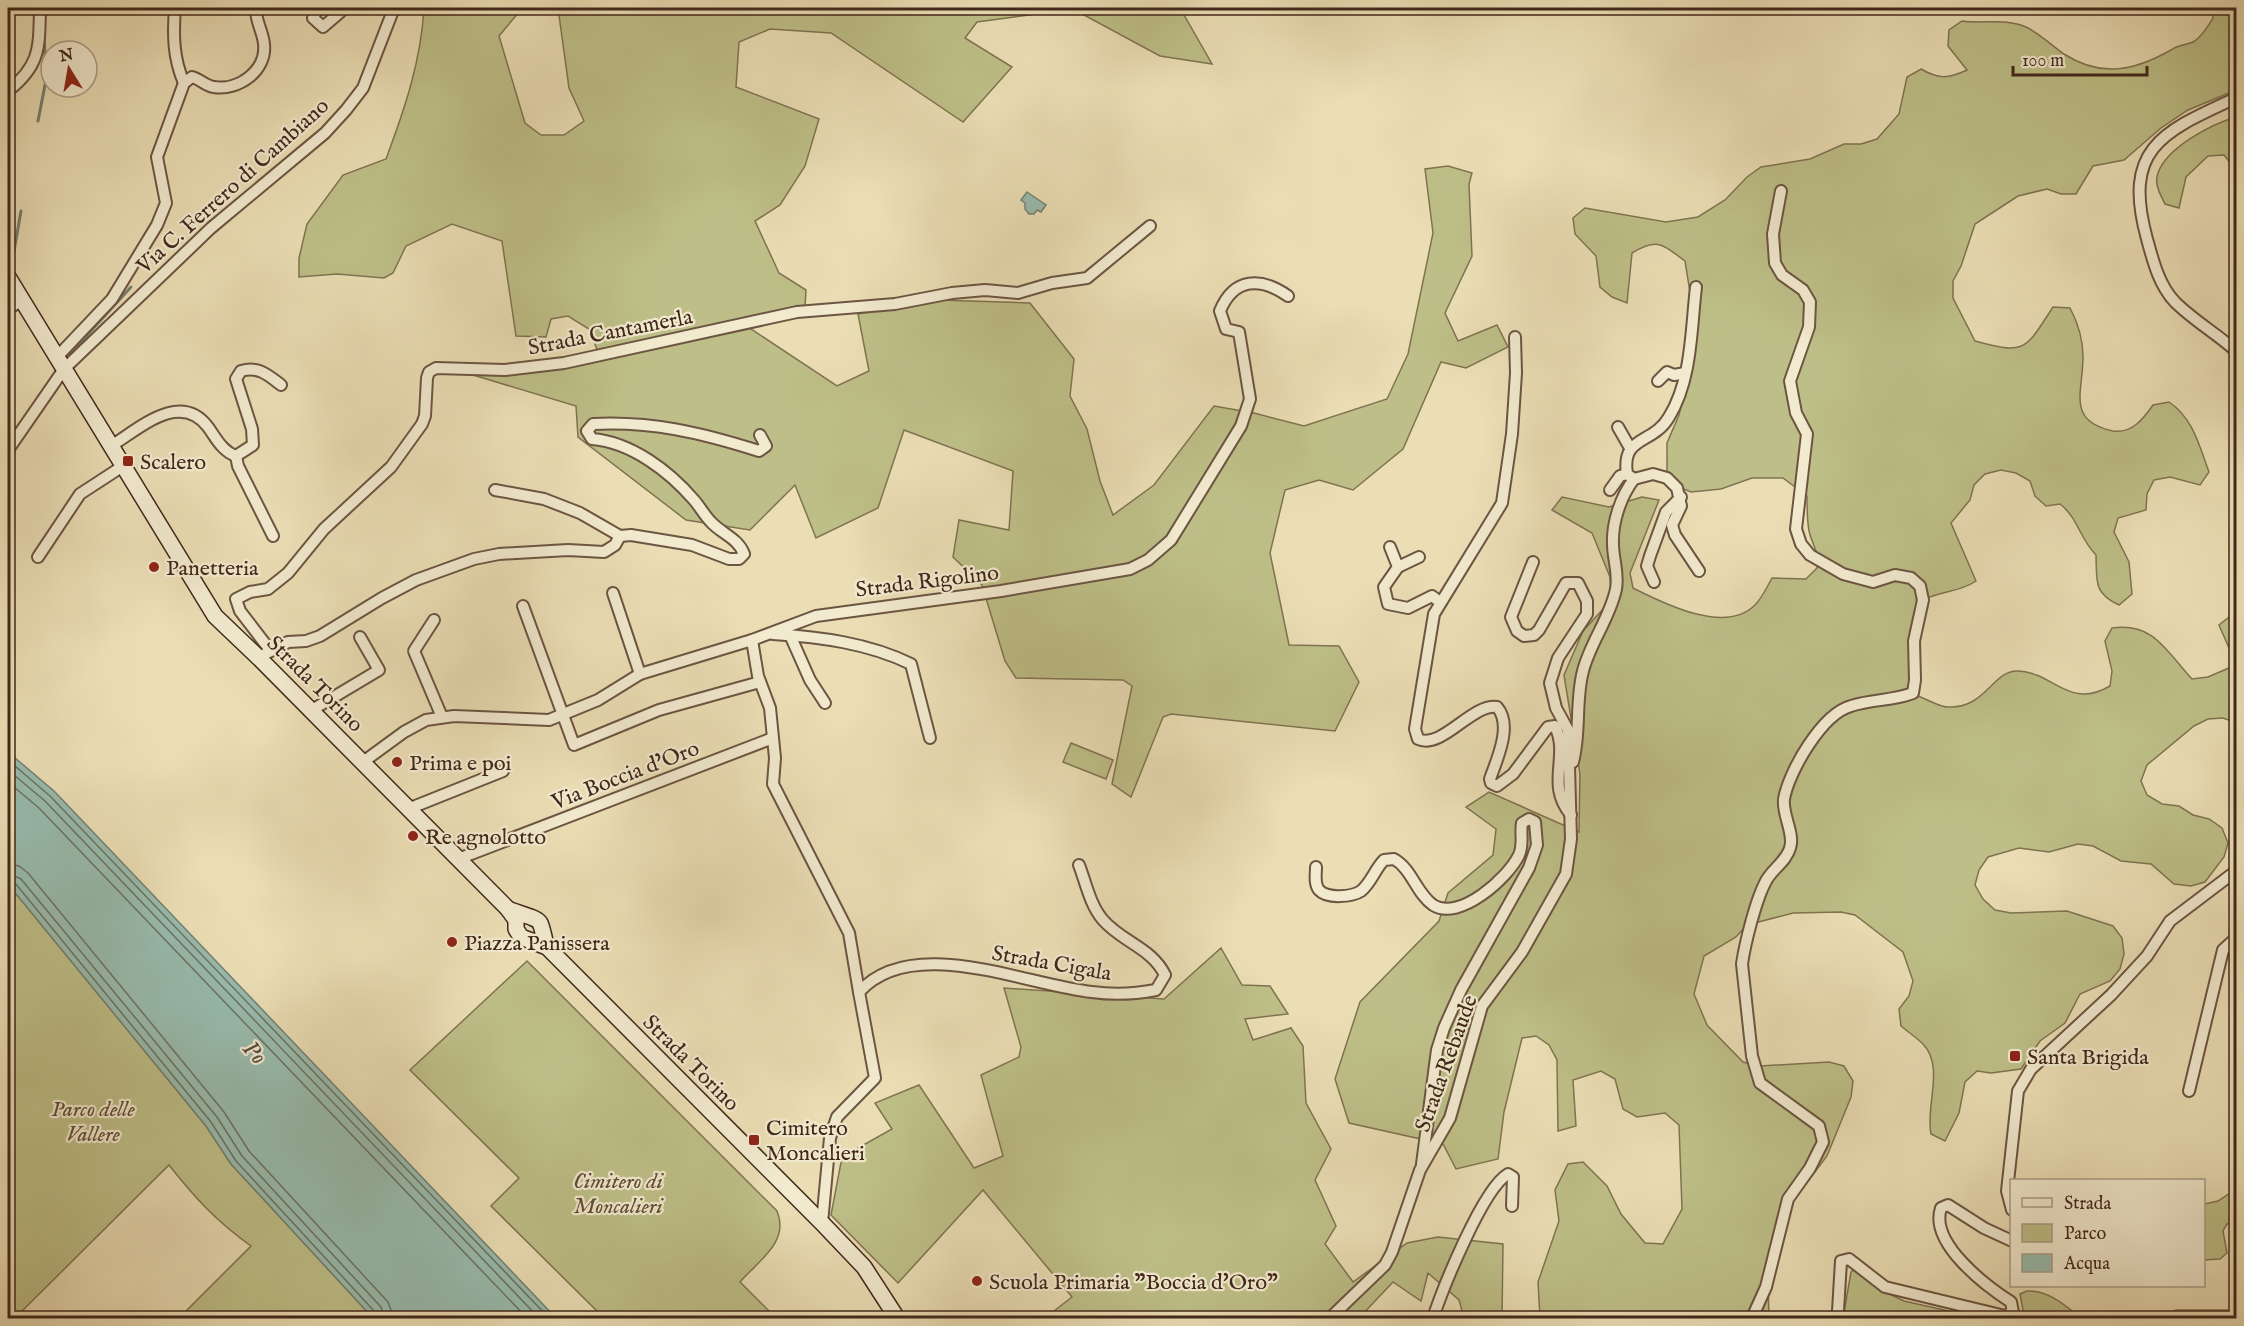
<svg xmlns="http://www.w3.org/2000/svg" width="2244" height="1326" viewBox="0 0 2244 1326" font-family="'IM FELL English',serif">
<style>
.green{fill:#bebf88;stroke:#807352;stroke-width:1.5}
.water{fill:#98bcae;stroke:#758073;stroke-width:1.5}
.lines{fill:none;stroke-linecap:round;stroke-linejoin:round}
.shore{stroke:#6c7264;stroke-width:1.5}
.stream{stroke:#758073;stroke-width:3}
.street-casing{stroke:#6c5542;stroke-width:14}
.secondary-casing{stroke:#41271b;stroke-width:18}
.street{stroke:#f2eacf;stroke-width:10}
.secondary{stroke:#f2eacf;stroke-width:15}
.poi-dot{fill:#8f2418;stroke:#f2eacf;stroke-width:2}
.labels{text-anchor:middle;stroke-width:4.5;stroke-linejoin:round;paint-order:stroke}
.street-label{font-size:22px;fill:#41271b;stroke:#f2eacf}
.poi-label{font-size:22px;fill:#41271b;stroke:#f2eacf;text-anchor:start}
.park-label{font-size:22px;font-style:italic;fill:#604d36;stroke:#f2eacf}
.water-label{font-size:24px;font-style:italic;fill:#574c40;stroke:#f2eacf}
</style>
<rect width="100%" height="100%" fill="#ebdeb5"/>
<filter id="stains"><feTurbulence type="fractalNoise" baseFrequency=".00333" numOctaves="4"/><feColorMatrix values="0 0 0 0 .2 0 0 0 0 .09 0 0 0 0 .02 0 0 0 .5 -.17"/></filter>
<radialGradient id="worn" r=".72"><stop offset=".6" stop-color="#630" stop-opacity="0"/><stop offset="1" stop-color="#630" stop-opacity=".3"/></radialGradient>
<g class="green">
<path d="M424 8H531L519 12 499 36 525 123 541 135H564L584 121 569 88 558 8H1180L1212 64 1160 56 1073 9 977 22 965 38 1012 67 963 122 831 33 770 29 739 42 736 87 819 119 805 166 780 205 755 221 779 273 806 290 805 307 742 323 837 386 869 371 858 314 939 300 1030 303 1074 359 1070 396 1087 429 1100 481 1113 515 1154 485 1214 406 1254 413 1304 426 1387 399 1408 354 1433 233 1425 169 1448 166 1472 173 1469 184 1472 256 1445 313 1458 341 1497 325 1508 347 1466 368 1441 362 1403 449 1353 490 1319 480 1285 490 1270 553 1289 645 1339 646 1359 682 1335 731 1171 714 1163 717 1131 797 1112 784 1132 686 1123 680 1016 678 1005 661 982 585 953 557 959 520 1009 530 1013 471 904 430 878 508 816 538 795 485 750 530 686 520 578 437 576 406 450 368 526 365 598 352 589 329 568 316 551 319 546 337 516 336 502 241 452 224 406 246 393 273 384 278 337 274 299 277V258L307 224 343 175 386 159C405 108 421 61 424 8Z"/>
<path d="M2211 8H2236V90L2188 110 2161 128 2124 160 2093 166 2076 194H2061L2047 189 2018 196 1975 224 1961 266 1953 281V298L1975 341C2026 355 2025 350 2053 307L2070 308C2078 323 2083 340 2083 357 2083 392 2066 421 2113 431 2132 434 2144 418 2153 405L2169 402C2193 418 2199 445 2209 472L2200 485 2170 477 2154 480 2147 494 2146 510 2118 518 2114 532 2129 562 2132 594 2119 605C2093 593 2097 581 2096 555 2080 539 2078 518 2060 504L2046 506 2035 496 2030 481 2016 473 2001 470 1985 474 1974 485 1970 500 1951 523 1976 581C1957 594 1937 590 1918 603L1913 665 1918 696C1927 699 1939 707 1948 707 1986 709 1993 669 2019 671 2054 673 2069 710 2110 686L2112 671 2105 641 2112 628C2154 622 2166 651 2192 679L2208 677 2236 665V723L2223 718 2208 719 2194 726 2147 765 2141 781 2147 795 2162 804 2179 806 2193 815 2209 819 2222 828 2228 843 2224 857 2205 882 2191 886 2174 884 2151 864 2121 861 2093 846 2078 844 2049 852 2019 848 1988 857 1979 870 1975 885 1983 899 1995 910 2011 913 2067 911 2113 926 2122 938 2124 954 2120 969 2110 981 2080 994 2065 1023 2040 1041 2021 1069 1991 1073 1977 1071 1965 1082 1959 1113 1945 1141 1931 1134C1925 1107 1945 1067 1923 1044 1916 1037 1908 1032 1901 1026L1899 1009 1909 996 1913 981 1903 952 1855 915 1841 912 1793 913 1747 925 1736 937 1704 956 1694 994 1707 1025 1743 1062 1760 1066 1829 1062 1844 1066 1853 1081 1851 1097 1827 1156 1790 1205 1768 1282 1769 1318H1540L1538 1282 1559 1221 1555 1190 1568 1164 1583 1162 1607 1186 1621 1214 1645 1243 1663 1244 1682 1209 1679 1125 1665 1113 1637 1117 1623 1109 1615 1079 1601 1071 1573 1080 1576 1126 1558 1131 1557 1060 1549 1045 1536 1036 1522 1038 1504 1112 1498 1159 1456 1169 1443 1144 1349 1123 1335 1079 1360 1002 1439 921 1448 893 1493 855 1496 829 1466 807 1489 792 1579 832 1580 774 1564 675 1583 631 1605 607 1611 592 1610 577 1592 533 1552 510 1562 497 1609 507 1642 497 1659 500 1630 573 1633 588C1663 603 1725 635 1755 605 1762 598 1767 587 1772 578L1806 579 1817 568C1819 549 1813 548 1809 531 1807 520 1807 507 1807 496L1783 478H1752L1721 489 1691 492 1676 486 1667 474V443L1679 415 1690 367 1692 305 1685 261C1663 245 1658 237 1632 253L1627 303 1612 297 1600 287 1596 256 1575 234 1573 218 1585 208 1666 222 1698 217 1725 200 1747 177 1761 167 1810 159 1844 144H1861L1877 139 1899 114 1907 77 1921 69C1938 79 1948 79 1967 70L1948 46 1949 30 1962 21C1982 24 2006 18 2026 27 2039 33 2051 45 2064 54 2101 78 2134 71 2171 50 2178 45 2186 45 2193 42 2202 37 2208 26 2213 18Z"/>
<path d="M2236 117V170L2224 155 2208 156 2186 177 2179 208 2165 204C2160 194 2154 184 2158 173 2167 147 2212 124 2236 117Z"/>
<polygon points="2233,614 2236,614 2236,664 2219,625"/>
<polygon points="1071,743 1113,760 1106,779 1063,762"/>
<path d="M8 884 206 1126 231 1164 373 1318H179L251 1246C216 1221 195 1198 169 1165L15 1318H8Z"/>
<polygon points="1221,948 1242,985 1270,986 1288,1014 1245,1019 1253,1040 1291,1028 1303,1046 1306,1103 1331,1149 1315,1180 1336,1226 1325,1244 1353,1282 1407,1243 1438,1237 1503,1244 1502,1318 1464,1318 1459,1300 1428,1273 1421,1301 1393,1282 1359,1318 1045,1318 1072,1297 983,1190 898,1283 831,1215 842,1157 892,1129 875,1103 919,1085 974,1168 1003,1156 981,1075 1019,1057 1021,1047 1004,988 1164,999"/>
<path d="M527 961 777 1211C790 1242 758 1261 740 1282L776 1318H604L491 1206 519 1178 410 1070Z"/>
<polygon points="2236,1189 2236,1222 2227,1224 2223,1231 2227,1253 2220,1259 2204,1260 2204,1204 2218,1201"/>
<polygon points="1855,1268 1877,1288 1904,1301 1980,1318 1843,1318 1851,1272"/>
<path d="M2027 1291C2048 1290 2066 1306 2081 1318H2020L2023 1310 2020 1294Z"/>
<polygon points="2176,1310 2232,1310 2236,1312 2236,1318 2159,1318"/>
</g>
<g class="water">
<polygon points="1027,192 1046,205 1041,212 1037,210 1034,214 1029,214 1025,209 1025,203 1021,200"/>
<polygon points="8,752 54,791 556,1318 373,1318 231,1164 206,1126 8,884"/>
</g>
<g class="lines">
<g class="shore">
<polyline points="8,760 50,796 549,1318"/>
<polyline points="8,770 45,801 539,1318"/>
<polyline points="8,782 39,808 527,1318"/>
<polyline points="8,864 19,866 28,873 224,1112 249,1151 388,1302 394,1318"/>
<polyline points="8,873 21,879 217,1117 242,1156 381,1307 385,1318"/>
<polyline points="8,881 15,883 211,1122 236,1161 375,1312 377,1318"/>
</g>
<g class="stream">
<polyline points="45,17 47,8"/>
<polyline points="38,121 46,80 44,33"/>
<polyline points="8,265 13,257 21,211"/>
<polyline points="70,354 131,287"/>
</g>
<g class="street-casing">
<g id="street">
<path d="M175 8C173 34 173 58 184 83"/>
<polyline points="317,8 313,18 323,27 345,8"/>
<path d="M8 91C41 65 39 47 40 8"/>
<path d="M2236 98C2162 132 2122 148 2147 239 2153 261 2159 285 2175 302 2193 320 2217 334 2236 351"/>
<polyline points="8,309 22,300"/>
<path d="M1515 337 1516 373 1512 434 1502 503 1434 614 1415 729 1418 739C1442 750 1472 703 1497 707 1513 725 1497 759 1490 779L1491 783 1497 786 1513 774 1548 727 1555 726C1570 757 1545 784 1571 815"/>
<path d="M57 357 112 299 157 225 166 203 157 157 184 83 192 77C200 79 206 86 214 87 238 91 267 71 264 44 263 32 255 20 256 8"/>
<polyline points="1658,381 1667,372 1674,375 1685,373"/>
<polyline points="1618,427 1630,448"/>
<path d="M111 446C139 429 180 390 208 427 216 438 222 451 236 456L253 445 252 429 236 379 241 371C259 366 268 375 281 385"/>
<polyline points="8,450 64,369 211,228 325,133 346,110 363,88 394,8"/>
<polyline points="236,456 238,466 273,536"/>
<polyline points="1634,479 1653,474 1667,478 1677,488 1681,506 1672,525 1675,535 1699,571"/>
<path d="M495 490 544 499 580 513 620 536 631 535 692 545 729 559H739L744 554C738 538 722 534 711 522 705 516 700 507 694 500 669 471 631 442 592 439L587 431 593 424C653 421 702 433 759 451L766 446 760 435"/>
<polyline points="1610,490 1620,476 1627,474"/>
<polyline points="1390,547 1398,567 1384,587 1388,604 1408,608 1432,596 1440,602"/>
<polyline points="38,557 80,494 123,466"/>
<polyline points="1398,567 1419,557"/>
<polyline points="1654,582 1647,566 1650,556 1666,512 1681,497"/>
<polyline points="613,593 640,674"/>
<polyline points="523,606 574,745 659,710 760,682"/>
<polyline points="434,620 414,651 442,717"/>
<path d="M773 634C820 637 868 643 911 664L930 738"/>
<polyline points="790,635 810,680 825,703"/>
<polyline points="752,640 758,676 770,708 775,758 773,784 849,933 859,992"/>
<polyline points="270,650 240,611 236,599 250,592 268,589 288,573 324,529 391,467 422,424 425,416 427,378 429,372 436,368 505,370 564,363 797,312 895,304 952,293 985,290 1018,293 1052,283 1087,278 1150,226"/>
<polyline points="265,654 288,642 306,641 320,636 382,598 416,580 474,559 499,554 568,550 604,552 615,545 620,536"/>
<polyline points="312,710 379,670 360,637"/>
<path d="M363 762 404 732 426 720 454 716 549 720 598 700 640 674 752 640 816 616 1001 591 1130 569 1148 560 1171 540 1241 426 1250 399 1239 332 1226 329 1220 311C1234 277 1261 277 1288 296"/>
<path d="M1573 762C1581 732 1575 701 1583 671 1590 643 1610 618 1616 589 1619 572 1613 560 1613 544 1612 522 1621 496 1634 479L1627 474C1621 435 1653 445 1669 417 1692 380 1691 329 1696 287"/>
<polyline points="408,809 503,771"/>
<polyline points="458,859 773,738"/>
<path d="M1316 867C1316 874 1314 884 1319 890 1327 899 1352 897 1361 891 1371 883 1375 869 1384 860L1394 859C1412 869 1416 893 1433 905 1459 922 1508 878 1519 855 1524 844 1520 834 1522 823L1529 819 1535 822 1537 845 1529 868 1461 990 1444 1028 1437 1050 1422 1164"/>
<polyline points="2189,1091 2223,950 2236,938"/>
<polyline points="2012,1210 2007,1191 2018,1091 2031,1069 2111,995 2147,956 2170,921 2236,871"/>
<path d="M822 1223 830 1138 837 1117 875 1078 859 992C912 933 1025 985 1092 992 1113 995 1135 994 1156 990L1165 975C1152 948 1122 942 1103 920 1090 905 1086 883 1079 865"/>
<polyline points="1330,1318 1385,1265 1392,1252 1420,1170 1450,1118 1482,1006 1522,952 1566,874 1571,839 1568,730 1556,708 1550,683 1558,658 1587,614 1587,601 1578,583 1566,583 1539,630 1534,635 1524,636 1517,631 1511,617 1533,562"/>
<path d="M1433 1318C1443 1288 1483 1188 1508 1174L1513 1177 1512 1206"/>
<path d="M1752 1318 1766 1287 1788 1199 1810 1168 1823 1142 1819 1126 1760 1083 1752 1056 1742 964C1745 943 1756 899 1766 881 1772 869 1786 862 1790 848 1795 834 1782 815 1784 799 1789 771 1822 714 1851 706 1871 699 1893 701 1913 693L1915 680 1914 641 1923 600 1920 586 1911 578 1895 575 1873 582 1843 574 1810 555 1801 544 1796 529 1807 434 1796 413 1790 381 1809 327 1810 302 1803 290 1782 275 1775 263 1773 234 1781 191"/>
<path d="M1835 1318 1838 1311 1841 1261 1849 1259 1885 1287 2005 1316 2013 1312 2011 1302C1986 1286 1929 1243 1941 1208L1948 1205 1984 1228 2012 1241"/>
</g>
</g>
<g class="secondary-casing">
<g id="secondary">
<polyline points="8,277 215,616 259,658 508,909 516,920 516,929 521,937 547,947 822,1223 864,1267 897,1318"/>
<path d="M508 909C516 913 537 917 540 923 543 929 544 940 547 947"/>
</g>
</g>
<use href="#street" class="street"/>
<use href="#secondary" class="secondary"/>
</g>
<g class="poi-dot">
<rect x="122" y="455" width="12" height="12" rx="3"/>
<circle cx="154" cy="567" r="6"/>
<circle cx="397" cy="762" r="6"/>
<circle cx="413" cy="836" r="6"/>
<circle cx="452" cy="942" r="6"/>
<rect x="2009" y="1050" width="12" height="12" rx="3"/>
<rect x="748" y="1134" width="12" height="12" rx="3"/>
<circle cx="977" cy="1281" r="6"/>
</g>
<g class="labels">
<g class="street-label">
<text transform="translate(232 185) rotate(-42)" y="8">Via C. Ferrero di Cambiano</text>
<text transform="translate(610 331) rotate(-11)" y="8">Strada Cantamerla</text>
<text transform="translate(927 580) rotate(-7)" y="8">Strada Rigolino</text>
<text transform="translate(316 683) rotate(45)" y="8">Strada Torino</text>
<text transform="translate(625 774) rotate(-21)" y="8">Via Boccia d'Oro</text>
<text transform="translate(1052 962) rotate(10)" y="8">Strada Cigala</text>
<text transform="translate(692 1062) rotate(45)" y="8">Strada Torino</text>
<text transform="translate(1445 1063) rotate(-70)" y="8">Strada Rebaude</text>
</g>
<g class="poi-label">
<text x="140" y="469">Scalero</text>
<text x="166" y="575">Panetteria</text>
<text x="409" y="770">Prima e poi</text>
<text x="425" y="844">Re agnolotto</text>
<text x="464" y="950">Piazza Panissera</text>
<text x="2027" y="1064">Santa Brigida</text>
<text x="766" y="1135">Cimitero<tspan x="766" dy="25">Moncalieri</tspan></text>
<text x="989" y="1289">Scuola Primaria "Boccia d'Oro"</text>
</g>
<g class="park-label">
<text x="93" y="1116">Parco delle<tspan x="93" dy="25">Vallere</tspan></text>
<text x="618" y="1188">Cimitero di<tspan x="618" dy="25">Moncalieri</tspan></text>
</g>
<g class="water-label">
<text transform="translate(255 1052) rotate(48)" y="8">Po</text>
</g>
</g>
<rect width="2244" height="1326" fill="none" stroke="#ebdeb5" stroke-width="30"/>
<rect x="9" y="9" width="2226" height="1308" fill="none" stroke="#41271b" stroke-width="3"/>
<rect x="15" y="15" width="2214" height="1296" fill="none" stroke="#41271b" stroke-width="1.5"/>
<rect x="2010" y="1179" width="195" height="108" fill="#f2eacf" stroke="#ab9c87" stroke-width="1.5"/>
<rect x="2022" y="1198" width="30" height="9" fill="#f2eacf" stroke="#ab9c87" stroke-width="1.5"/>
<text x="2064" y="1209" font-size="18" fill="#41271b">Strada</text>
<rect x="2022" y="1224" width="30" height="18" fill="#bebf88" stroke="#ab9c87" stroke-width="1.5"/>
<text x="2064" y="1239" font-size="18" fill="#41271b">Parco</text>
<rect x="2022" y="1254" width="30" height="18" fill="#98bcae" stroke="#ab9c87" stroke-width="1.5"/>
<text x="2064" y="1269" font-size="18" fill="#41271b">Acqua</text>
<g transform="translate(69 69) rotate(349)"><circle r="28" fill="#f2eacf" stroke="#ab9c87" stroke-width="1.5"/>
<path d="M0-4.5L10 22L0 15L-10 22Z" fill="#8f2418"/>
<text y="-9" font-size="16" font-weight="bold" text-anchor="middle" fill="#41271b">N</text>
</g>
<path d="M2013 66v9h134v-9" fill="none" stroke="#41271b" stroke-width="3"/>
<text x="2022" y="66" font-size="18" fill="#41271b" stroke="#f2eacf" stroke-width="4.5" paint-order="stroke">100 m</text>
<rect width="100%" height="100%" filter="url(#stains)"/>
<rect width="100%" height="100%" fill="url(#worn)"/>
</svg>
